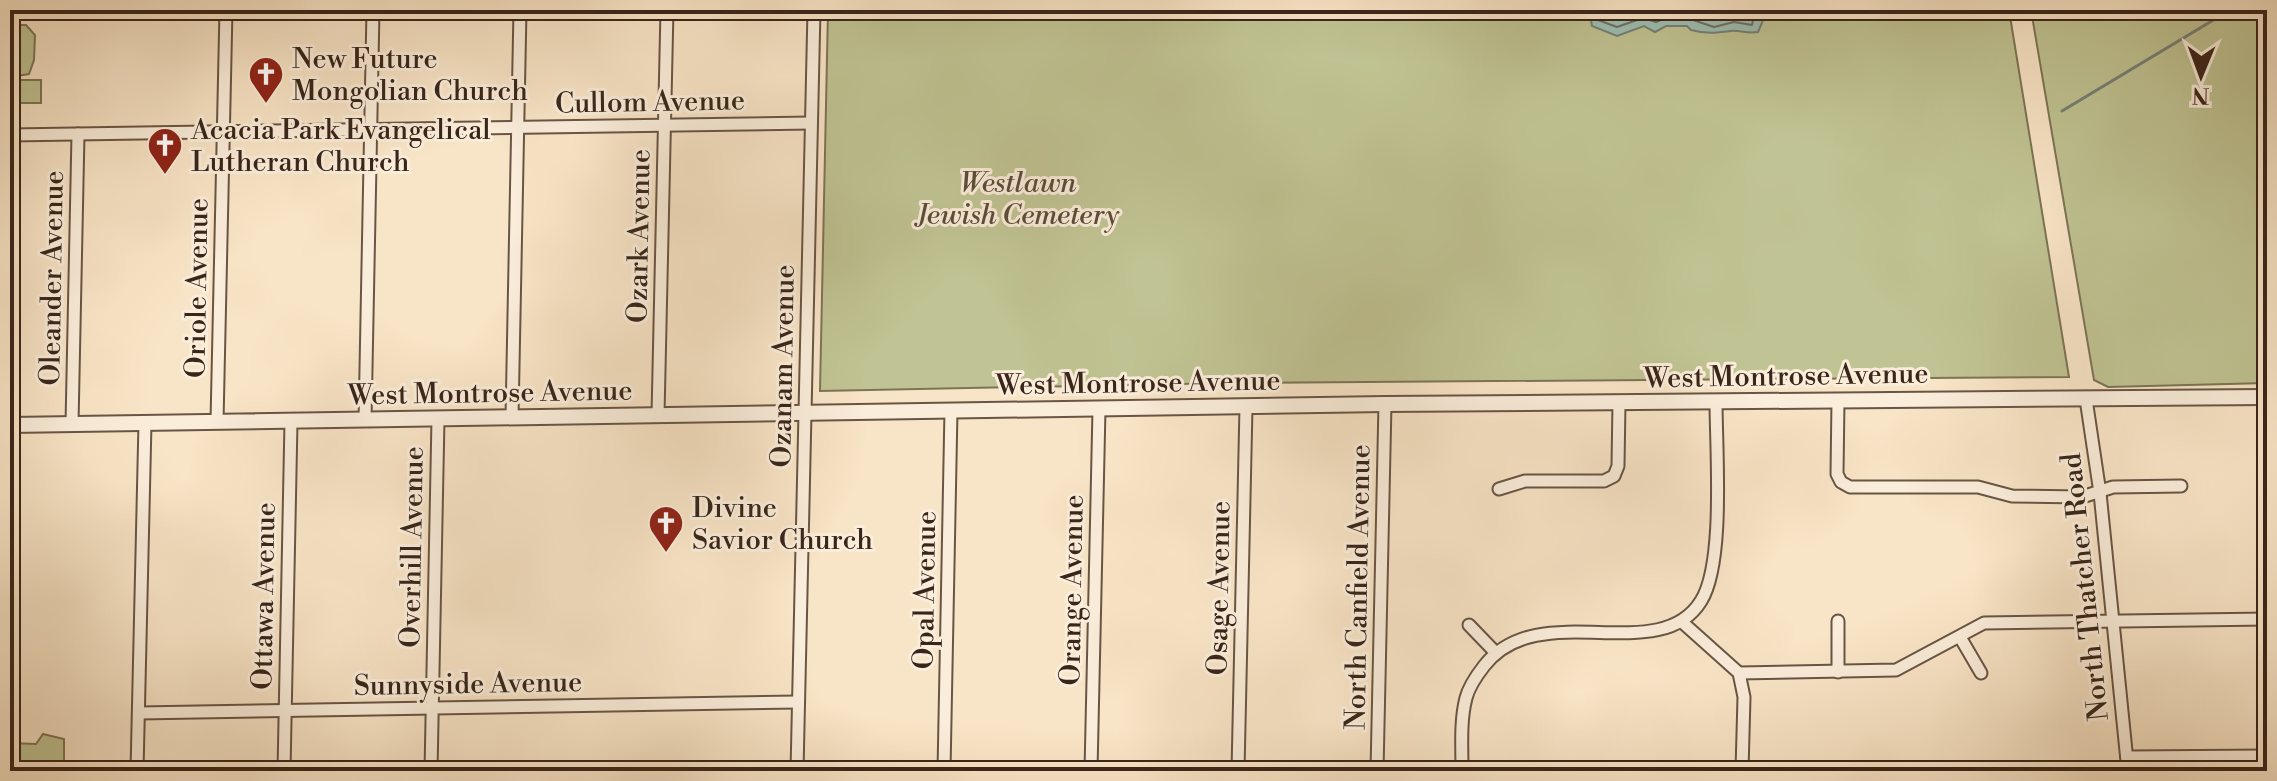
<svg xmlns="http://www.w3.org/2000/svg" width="2277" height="781" viewBox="0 0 2277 781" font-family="'Libre Bodoni',serif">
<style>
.green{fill:#c0c393;stroke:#7c7456;stroke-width:2}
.water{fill:#9dbfb3;stroke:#758176;stroke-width:2}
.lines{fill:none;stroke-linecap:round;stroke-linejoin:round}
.shore{stroke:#6b7266;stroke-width:2}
.stream{stroke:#758176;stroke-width:3}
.minor-casing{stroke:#695545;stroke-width:15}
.tertiary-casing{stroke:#695545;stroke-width:18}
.minor{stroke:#faedda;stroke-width:11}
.tertiary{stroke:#faedda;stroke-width:14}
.labels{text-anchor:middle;stroke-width:6;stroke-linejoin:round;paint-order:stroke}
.poi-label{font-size:28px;fill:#39251a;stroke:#faedda;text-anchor:start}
.street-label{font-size:28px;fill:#39251a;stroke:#faedda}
.park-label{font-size:28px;font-style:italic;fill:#5b4c38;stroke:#faedda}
</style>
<rect width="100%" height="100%" fill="#f8e4c6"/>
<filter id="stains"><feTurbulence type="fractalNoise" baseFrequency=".0025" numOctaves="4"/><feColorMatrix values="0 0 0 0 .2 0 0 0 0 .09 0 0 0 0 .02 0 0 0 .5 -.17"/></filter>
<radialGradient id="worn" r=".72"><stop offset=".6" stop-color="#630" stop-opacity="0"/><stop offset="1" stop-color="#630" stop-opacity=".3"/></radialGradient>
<g class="green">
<polygon points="828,10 2009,10 2069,377 1228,383 820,391"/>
<polygon points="2031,10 2267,10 2267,383 2108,387 2094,380"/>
<polygon points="10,25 26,25 35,35 34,60 29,74 10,77"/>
<rect x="10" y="80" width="31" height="23"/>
<polygon points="43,734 64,739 64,771 10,771 10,743 36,744"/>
</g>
<path class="water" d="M1589 10H1761L1764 18 1758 32C1748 34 1740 30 1731 31 1715 33 1706 34 1691 30L1687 26H1666L1655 32 1644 26 1617 36 1592 26Z"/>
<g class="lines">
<polyline class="shore" points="1596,10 1598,20 1617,27 1643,18 1656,22 1666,18 1687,18 1714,27 1734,22 1752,25 1755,10"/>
<polyline class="stream" points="2062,111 2230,10"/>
<g class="minor-casing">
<g id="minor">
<polyline points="10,135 811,123"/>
<polyline points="2086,399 2100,493 2128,771"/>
<polyline points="1838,400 1837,474 1841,482 1850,487 1978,487 2012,496 2082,497 2113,487 2181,486"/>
<polyline points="658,415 667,10"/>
<polyline points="512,417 520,10"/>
<polyline points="365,420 373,10"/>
<polyline points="217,422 226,10"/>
<polyline points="72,424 78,134"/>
<polyline points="1499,489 1525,481 1604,481 1614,476 1618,466 1619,403"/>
<polyline points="1838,621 1838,672"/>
<polyline points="1682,622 1739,673 1744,697 1742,771"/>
<polyline points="1469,625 1496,653"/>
<polyline points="1960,637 1981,673"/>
<polyline points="1739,673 1896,670 1984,623 2267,619"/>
<polyline points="139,713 798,702"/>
<polyline points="2265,756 2266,771"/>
<polyline points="2127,757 2267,756"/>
<polyline points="137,771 145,423"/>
<polyline points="284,771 291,422"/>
<polyline points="431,771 438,419"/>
<polyline points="797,771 814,10"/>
<polyline points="944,771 951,410"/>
<polyline points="1091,771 1099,409"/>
<polyline points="1238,771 1246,407"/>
<polyline points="1377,771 1385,404"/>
<path d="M1462 771C1462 747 1460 721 1466 698 1469 686 1477 675 1484 666 1539 595 1659 669 1701 601 1725 563 1716 450 1716 402"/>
</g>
</g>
<g class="tertiary-casing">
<polyline id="tertiary" points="10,425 1385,404 2267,397"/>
</g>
<use href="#minor" class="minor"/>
<use href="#tertiary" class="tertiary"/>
</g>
<defs>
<g id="church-pin" transform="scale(1.8)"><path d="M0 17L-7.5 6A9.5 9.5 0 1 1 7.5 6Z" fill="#8f2418" stroke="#faedda"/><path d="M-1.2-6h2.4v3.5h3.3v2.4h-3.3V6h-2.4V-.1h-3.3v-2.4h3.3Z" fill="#fff"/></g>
</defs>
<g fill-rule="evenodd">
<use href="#church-pin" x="266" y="74"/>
<use href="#church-pin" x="165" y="145"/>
<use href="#church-pin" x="666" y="523"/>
</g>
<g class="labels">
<g class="poi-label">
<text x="292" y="68">New Future<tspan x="292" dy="32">Mongolian Church</tspan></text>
<text x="191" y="139">Acacia Park Evangelical<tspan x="191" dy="32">Lutheran Church</tspan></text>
<text x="692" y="517">Divine<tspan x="692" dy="32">Savior Church</tspan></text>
</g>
<g class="street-label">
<text transform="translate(650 101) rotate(-1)" y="10">Cullom Avenue</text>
<text transform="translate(638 236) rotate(-89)" y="10">Ozark Avenue</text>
<text transform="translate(51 278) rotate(-89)" y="10">Oleander Avenue</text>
<text transform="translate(196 288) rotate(-89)" y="10">Oriole Avenue</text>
<text transform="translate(782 366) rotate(-89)" y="10">Ozanam Avenue</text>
<text transform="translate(1786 375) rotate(-1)" y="10">West Montrose Avenue</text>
<text transform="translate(1138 382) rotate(-1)" y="10">West Montrose Avenue</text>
<text transform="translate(490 392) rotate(-1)" y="10">West Montrose Avenue</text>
<text transform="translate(411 547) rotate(-89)" y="10">Overhill Avenue</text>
<text transform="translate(1357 587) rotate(-89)" y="10">North Canfield Avenue</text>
<text transform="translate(2084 587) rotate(-96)" y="10">North Thatcher Road</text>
<text transform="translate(1218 588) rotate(-89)" y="10">Osage Avenue</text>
<text transform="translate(924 590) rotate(-89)" y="10">Opal Avenue</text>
<text transform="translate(1071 590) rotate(-89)" y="10">Orange Avenue</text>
<text transform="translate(263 596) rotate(-89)" y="10">Ottawa Avenue</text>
<text transform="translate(468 683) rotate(-1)" y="10">Sunnyside Avenue</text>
</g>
<g class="park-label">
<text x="1018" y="192">Westlawn<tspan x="1018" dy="32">Jewish Cemetery</tspan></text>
</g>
</g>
<rect width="2277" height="781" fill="none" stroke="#f8e4c6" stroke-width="40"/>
<rect x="12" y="12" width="2253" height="757" fill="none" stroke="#39251a" stroke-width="4"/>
<rect x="20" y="20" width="2237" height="741" fill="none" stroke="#39251a" stroke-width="2"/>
<g transform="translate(2201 76) rotate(181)" stroke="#faedda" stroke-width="6" paint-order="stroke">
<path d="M0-6L14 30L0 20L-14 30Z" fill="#39251a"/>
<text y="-12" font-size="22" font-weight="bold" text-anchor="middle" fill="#39251a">N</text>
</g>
<rect width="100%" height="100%" filter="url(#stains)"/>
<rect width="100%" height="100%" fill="url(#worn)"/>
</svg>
